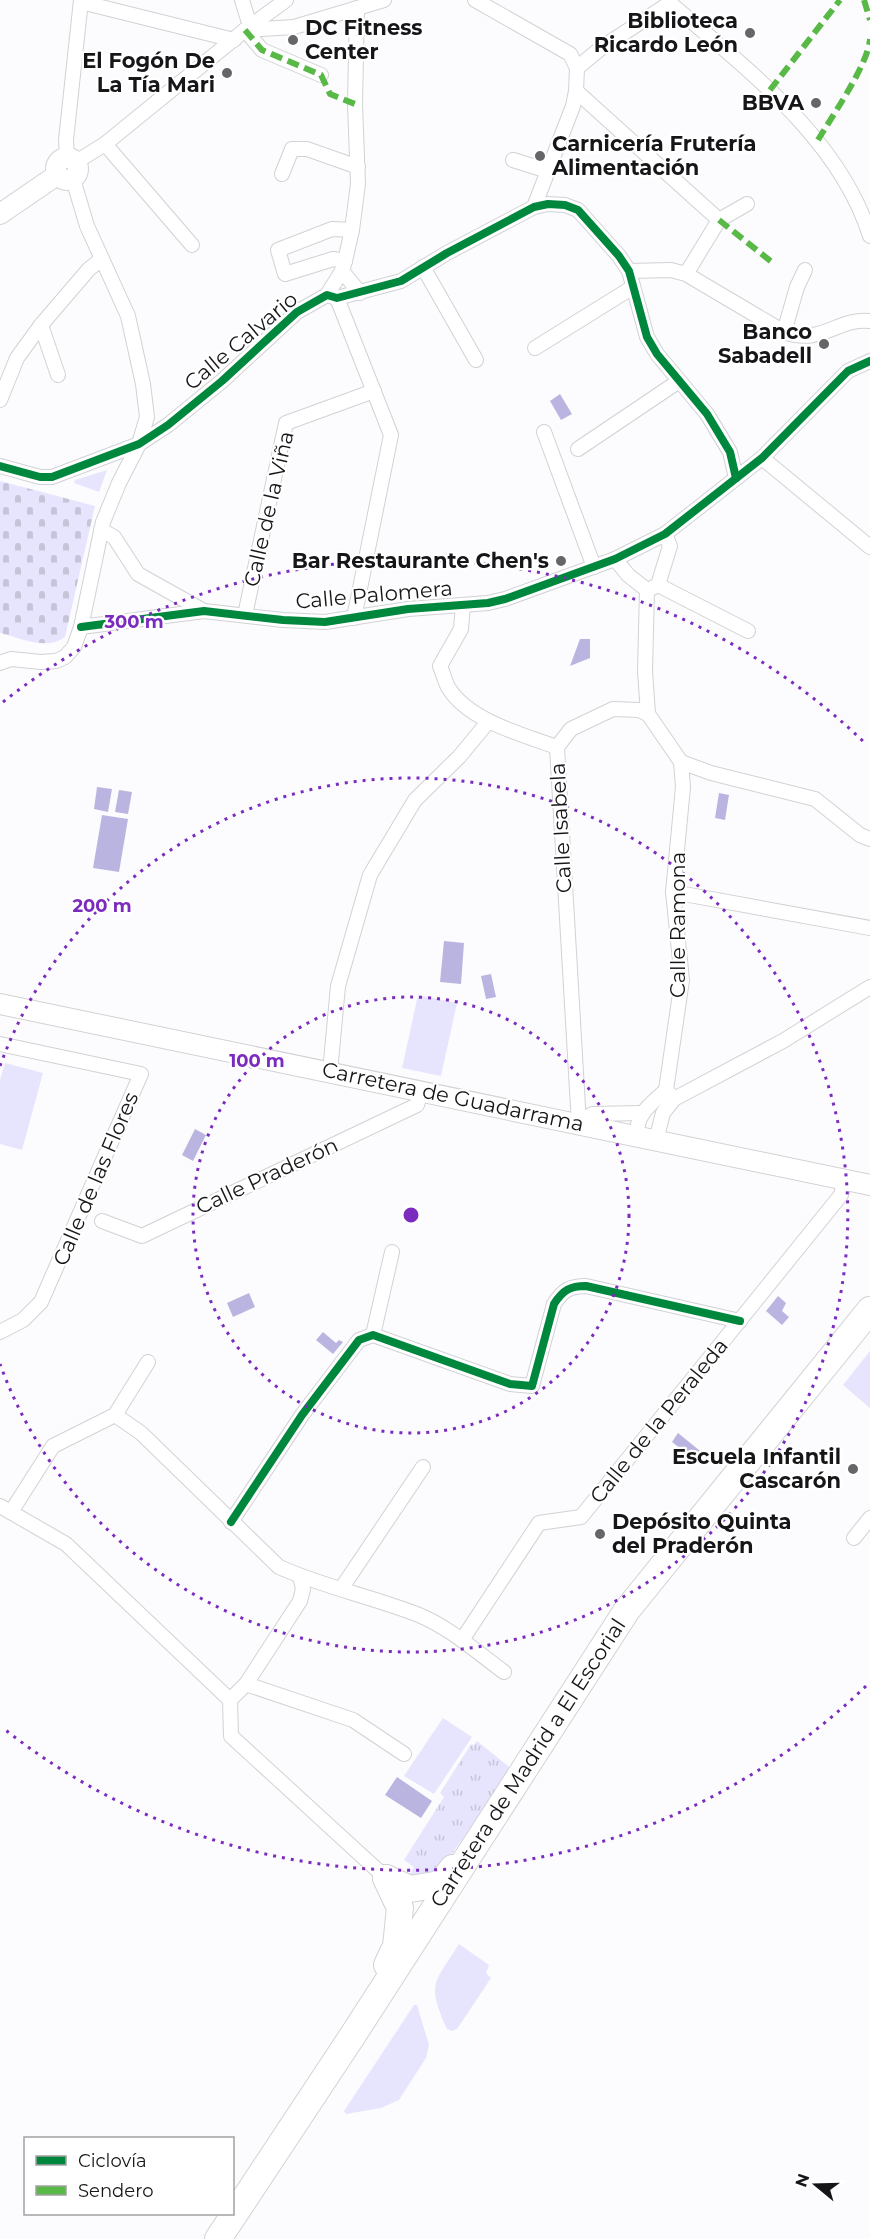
<svg xmlns="http://www.w3.org/2000/svg" width="870" height="2239" viewBox="0 0 870 2239" font-family="Montserrat,sans-serif">
<style>
.grass{fill:url(#grass-tufts)}
.cemetery{fill:url(#cemetery-stones)}
.garden{fill:#e7e5fe}
.water{fill:#bab5e0}
.lines{fill:none;stroke-linecap:round;stroke-linejoin:round}
.street-casing{stroke:#d2d2d4;stroke-width:16}
.secondary-casing{stroke:#d2d2d4;stroke-width:22}
.highway-casing{stroke:#d2d2d4;stroke-width:28}
.street{stroke:#fff;stroke-width:14}
.secondary{stroke:#fff;stroke-width:20}
.highway{stroke:#fff;stroke-width:26}
.quiet{stroke:#58b947;stroke-width:6;stroke-dasharray:12 6;stroke-linecap:butt}
.cycleway-casing{stroke:#fff;stroke-width:11}
.cycleway{stroke:#00873e;stroke-width:8}
.ring{fill:none;stroke:#7b2cbf;stroke-width:3;stroke-dasharray:3 6}
.poi-dot{fill:#666668;stroke:#fff;stroke-width:2}
.labels{text-anchor:middle;stroke-width:4.5;stroke-linejoin:round;paint-order:stroke}
.poi-label{font-size:21px;font-weight:bold;fill:#161518;stroke:#fff;text-anchor:end}
.street-label{font-size:21px;fill:#161518;stroke:#fff}
.centre{fill:#7b2cbf;stroke:#fff;stroke-width:3}
.ring-label{font-size:18px;text-anchor:middle;font-weight:bold;fill:#7b2cbf;stroke:#fff;stroke-width:4.5;stroke-linejoin:round;paint-order:stroke}
</style>
<defs>
<pattern id="grass-tufts" width="24" height="20" patternUnits="userSpaceOnUse" patternTransform="scale(1.5)"><rect width="24" height="20" fill="#e7e5fe"/><path d="M3 7l-1-3M5 7V3M7 7l1-3M15 17l-1-3M17 17v-4M19 17l1-3" fill="none" stroke="#c5c4d9"/></pattern>
<pattern id="cemetery-stones" width="16" height="16" patternUnits="userSpaceOnUse" patternTransform="scale(1.5)"><rect width="16" height="16" fill="#e7e5fe"/><path d="M2 7V4a2 2 0 0 1 4 0v3zM10 15v-3a2 2 0 0 1 4 0v3z" fill="#c5c4d9"/></pattern>
</defs>
<rect width="100%" height="100%" fill="#fcfcfe"/>
<polygon class="grass" points="477,1741 512,1769 439,1872 407,1879 414,1867 404,1860 444,1797 440,1793 471,1744 474,1745"/>
<path class="cemetery" d="M0 481 95 506 65 637C46 651 21 638 0 633Z"/>
<g class="garden">
<polygon points="107,470 99,492 74,483 75,480"/>
<polygon points="418,995 457,1003 441,1076 402,1068"/>
<polygon points="5,1063 43,1073 22,1150 0,1144 0,1080"/>
<polygon points="870,1351 870,1408 843,1385"/>
<polygon points="443,1718 472,1737 434,1794 404,1776"/>
<path d="M459 1944 489 1965 486 1973 491 1978 457 2029 452 2031 447 2029C427 1983 433 1985 459 1944Z"/>
<polygon points="414,2005 417,2005 429,2045 426,2058 399,2100 381,2108 346,2114 344,2111"/>
</g>
<g class="water">
<polygon points="560,394 572,414 561,420 550,401"/>
<polygon points="580,639 590,639 590,658 570,666"/>
<polygon points="97,787 112,789 108,812 94,809"/>
<polygon points="119,790 132,792 128,814 115,812"/>
<polygon points="719,793 729,795 725,820 715,818"/>
<polygon points="102,815 128,819 119,872 93,868"/>
<polygon points="444,941 464,943 461,984 440,982"/>
<polygon points="491,974 496,997 486,999 481,976"/>
<polygon points="195,1129 206,1135 193,1161 182,1155"/>
<polygon points="249,1293 255,1307 233,1317 227,1303"/>
<polygon points="778,1296 786,1303 782,1311 789,1317 782,1325 766,1311"/>
<polygon points="323,1332 336,1343 339,1340 343,1342 333,1354 316,1340"/>
<polygon points="678,1433 705,1455 699,1463 672,1442"/>
<polygon points="397,1777 432,1801 421,1818 385,1795"/>
</g>
<g class="lines">
<g class="street-casing">
<g id="street">
<polyline points="242,0 250,26"/>
<polyline points="475,0 570,54 577,68"/>
<polyline points="81,2 234,40"/>
<path d="M670 3C745 68 839 137 870 236"/>
<polyline points="245,30 294,27 384,0"/>
<polyline points="245,30 262,50 321,75"/>
<polyline points="576,91 719,220"/>
<polyline points="105,144 192,245"/>
<polyline points="67,157 66,140 81,0"/>
<polyline points="513,160 548,171"/>
<polyline points="76,162 105,144 245,30 286,0"/>
<polyline points="282,174 292,149 307,149 358,167"/>
<polyline points="534,207 573,106 576,91 577,68 601,48 670,3"/>
<polyline points="345,261 333,259 285,274 278,250 332,229 352,230"/>
<polyline points="423,267 476,360"/>
<polyline points="342,271 360,293"/>
<path d="M629 271 671 270 686 274 784 332C821 346 839 317 870 321"/>
<polyline points="686,274 719,220 747,204"/>
<polyline points="327,295 342,271 345,261 352,230 358,184 355,104 357,8"/>
<polyline points="337,298 391,435 354,618"/>
<polyline points="41,325 58,375"/>
<polyline points="784,332 797,287 805,270"/>
<polyline points="535,348 633,287"/>
<polyline points="0,400 17,358 41,325 89,269 102,259"/>
<polyline points="544,432 594,567"/>
<polyline points="578,449 679,381"/>
<polyline points="762,458 870,547"/>
<polyline points="0,466 40,477 52,477 139,444 168,425 222,381 297,312 327,295 337,298 401,281 447,253 534,207 548,204 565,205 578,210 619,256 629,271 647,337 657,354 707,414 730,452 736,478"/>
<polyline points="101,530 114,537 138,574 204,611"/>
<polyline points="615,559 628,575 647,590"/>
<polyline points="658,585 748,631"/>
<polyline points="652,588 658,585 670,546 665,534"/>
<polyline points="647,590 645,671 648,714 681,762 683,787 673,892 682,980 666,1090 674,1099"/>
<path d="M463 605 461 629 440 666C443 673 445 681 448 687 467 720 523 735 557 747"/>
<polyline points="245,615 286,423 374,391"/>
<polyline points="81,627 204,611 283,620 325,622 408,609 488,603 505,599 615,559 665,534 762,458 848,371 870,361"/>
<polyline points="0,663 11,659 41,662 56,661 65,657 74,647 81,627 103,522 119,483 139,444 147,417 143,384 128,316 87,226 73,179"/>
<polyline points="557,747 579,1124"/>
<polyline points="557,747 571,729 613,709 639,710 648,714"/>
<polyline points="681,762 711,773 815,799 860,835 870,839"/>
<polyline points="673,892 870,928"/>
<polyline points="0,1044 141,1074 41,1302 23,1320 0,1332"/>
<polyline points="330,1072 338,986 370,875 415,800 459,757 488,722"/>
<polyline points="579,1124 592,1114 642,1113"/>
<path d="M638 1136C634 1114 652 1104 666 1090"/>
<polyline points="656,1140 663,1113 674,1099 783,1041 870,987"/>
<polyline points="102,1221 142,1236 417,1105 421,1091"/>
<polyline points="373,1335 392,1252"/>
<path d="M115 1415 141 1433 279 1567C324 1587 373 1597 419 1615 450 1628 477 1652 504 1672"/>
<polyline points="0,1506 66,1544 230,1700 231,1736 386,1878"/>
<polyline points="11,1512 53,1446 115,1415 148,1362"/>
<path d="M231 1522 302 1415 359 1340 373 1335 510 1384 532 1386 554 1304C563 1290 570 1286 586 1286L740 1321"/>
<polyline points="854,1538 870,1518"/>
<polyline points="341,1589 423,1467"/>
<polyline points="462,1640 539,1523 581,1517 841,1195 845,1180"/>
<polyline points="246,1684 353,1720 404,1754"/>
<polyline points="230,1700 246,1684 300,1601 303,1589 300,1576"/>
</g>
</g>
<g class="secondary-casing">
<g id="secondary">
<circle cx="67" cy="169" r="11"/>
<polyline points="0,214 57,175"/>
<polyline points="0,1004 870,1185"/>
</g>
</g>
<g class="highway-casing">
<g id="highway">
<polyline points="386,1878 400,1908 396,1946 387,1965"/>
<polyline points="386,1878 410,1889 440,1884 453,1868"/>
<polyline points="218,2239 353,2035 627,1610 870,1310"/>
</g>
</g>
<use href="#street" class="street"/>
<use href="#secondary" class="secondary"/>
<use href="#highway" class="highway"/>
<g class="quiet">
<polyline points="864,0 870,20"/>
<polyline points="245,30 262,50 321,75 330,94 355,104"/>
<polyline points="770,90 840,0"/>
<path d="M818 140C832 116 868 65 870 39"/>
<polyline points="719,220 773,263"/>
</g>
<g class="cycleway-casing">
<g id="cycleway">
<polyline points="0,466 40,477 52,477 139,444 168,425 222,381 297,312 327,295 337,298 401,281 447,253 534,207 548,204 565,205 578,210 619,256 629,271 647,337 657,354 707,414 730,452 736,478"/>
<polyline points="81,627 204,611 283,620 325,622 408,609 488,603 505,599 615,559 665,534 762,458 848,371 870,361"/>
<path d="M231 1522 302 1415 359 1340 373 1335 510 1384 532 1386 554 1304C563 1290 570 1286 586 1286L740 1321"/>
</g>
</g>
<use href="#cycleway" class="cycleway"/>
</g>
<g class="ring">
<circle cx="411" cy="1215" r="218"/>
<path d="M0 1066A437 437 0 1 1 0 1364"/>
<path d="M866 1686A655 655 0 0 1 3 1728M3 702A655 655 0 0 1 866 744"/>
</g>
<g class="poi-dot">
<circle cx="750" cy="33" r="6"/>
<circle cx="293" cy="40" r="6"/>
<circle cx="227" cy="73" r="6"/>
<circle cx="816" cy="103" r="6"/>
<circle cx="540" cy="156" r="6"/>
<circle cx="824" cy="344" r="6"/>
<circle cx="561" cy="561" r="6"/>
<circle cx="853" cy="1469" r="6"/>
<circle cx="600" cy="1534" r="6"/>
</g>
<g class="labels">
<g class="poi-label">
<text x="738" y="28">Biblioteca<tspan x="738" dy="24">Ricardo León</tspan></text>
<text x="305" y="35" text-anchor="start">DC Fitness<tspan x="305" dy="24">Center</tspan></text>
<text x="215" y="68">El Fogón De<tspan x="215" dy="24">La Tía Mari</tspan></text>
<text x="804" y="110">BBVA</text>
<text x="552" y="151" text-anchor="start">Carnicería Frutería<tspan x="552" dy="24">Alimentación</tspan></text>
<text x="812" y="339">Banco<tspan x="812" dy="24">Sabadell</tspan></text>
<text x="549" y="568">Bar Restaurante Chen's</text>
<text x="841" y="1464">Escuela Infantil<tspan x="841" dy="24">Cascarón</tspan></text>
<text x="612" y="1529" text-anchor="start">Depósito Quinta<tspan x="612" dy="24">del Praderón</tspan></text>
</g>
<g class="street-label">
<text transform="translate(241 341) rotate(-40)" y="7">Calle Calvario</text>
<text transform="translate(269 509) rotate(-77)" y="7">Calle de la Viña</text>
<text transform="translate(374 595) rotate(-5)" y="7">Calle Palomera</text>
<text transform="translate(561 828) rotate(-93)" y="7">Calle Isabela</text>
<text transform="translate(678 925) rotate(-90)" y="7">Calle Ramona</text>
<text transform="translate(453 1097) rotate(12)" y="7">Carretera de Guadarrama</text>
<text transform="translate(267 1176) rotate(-25)" y="7">Calle Praderón</text>
<text transform="translate(96 1179) rotate(-67)" y="7">Calle de las Flores</text>
<text transform="translate(659 1421) rotate(-51)" y="7">Calle de la Peraleda</text>
<text transform="translate(528 1763) rotate(-57)" y="7">Carretera de Madrid a El Escorial</text>
</g>
</g>
<circle cx="411" cy="1215" r="9" class="centre"/>
<g class="ring-label">
<text x="134" y="628">300 m</text>
<text x="102" y="912">200 m</text>
<text x="257" y="1067">100 m</text>
</g>
<rect x="24" y="2137" width="210" height="78" fill="#ffffff" stroke="#a2a1a3" stroke-width="1.5"/>
<rect x="36" y="2156" width="30" height="9" fill="#00873e" stroke="#a2a1a3" stroke-width="1.5"/>
<text x="78" y="2167" font-size="18" fill="#161518">Ciclovía</text>
<rect x="36" y="2186" width="30" height="9" fill="#58b947" stroke="#a2a1a3" stroke-width="1.5"/>
<text x="78" y="2197" font-size="18" fill="#161518">Sendero</text>
<g transform="translate(816 2185) rotate(289)" stroke="#ffffff" stroke-width="4.5" paint-order="stroke">
<path d="M0-4.5L10 22L0 15L-10 22Z" fill="#161518"/>
<text y="-9" font-size="16" font-weight="bold" text-anchor="middle" fill="#161518">N</text>
</g>
</svg>
